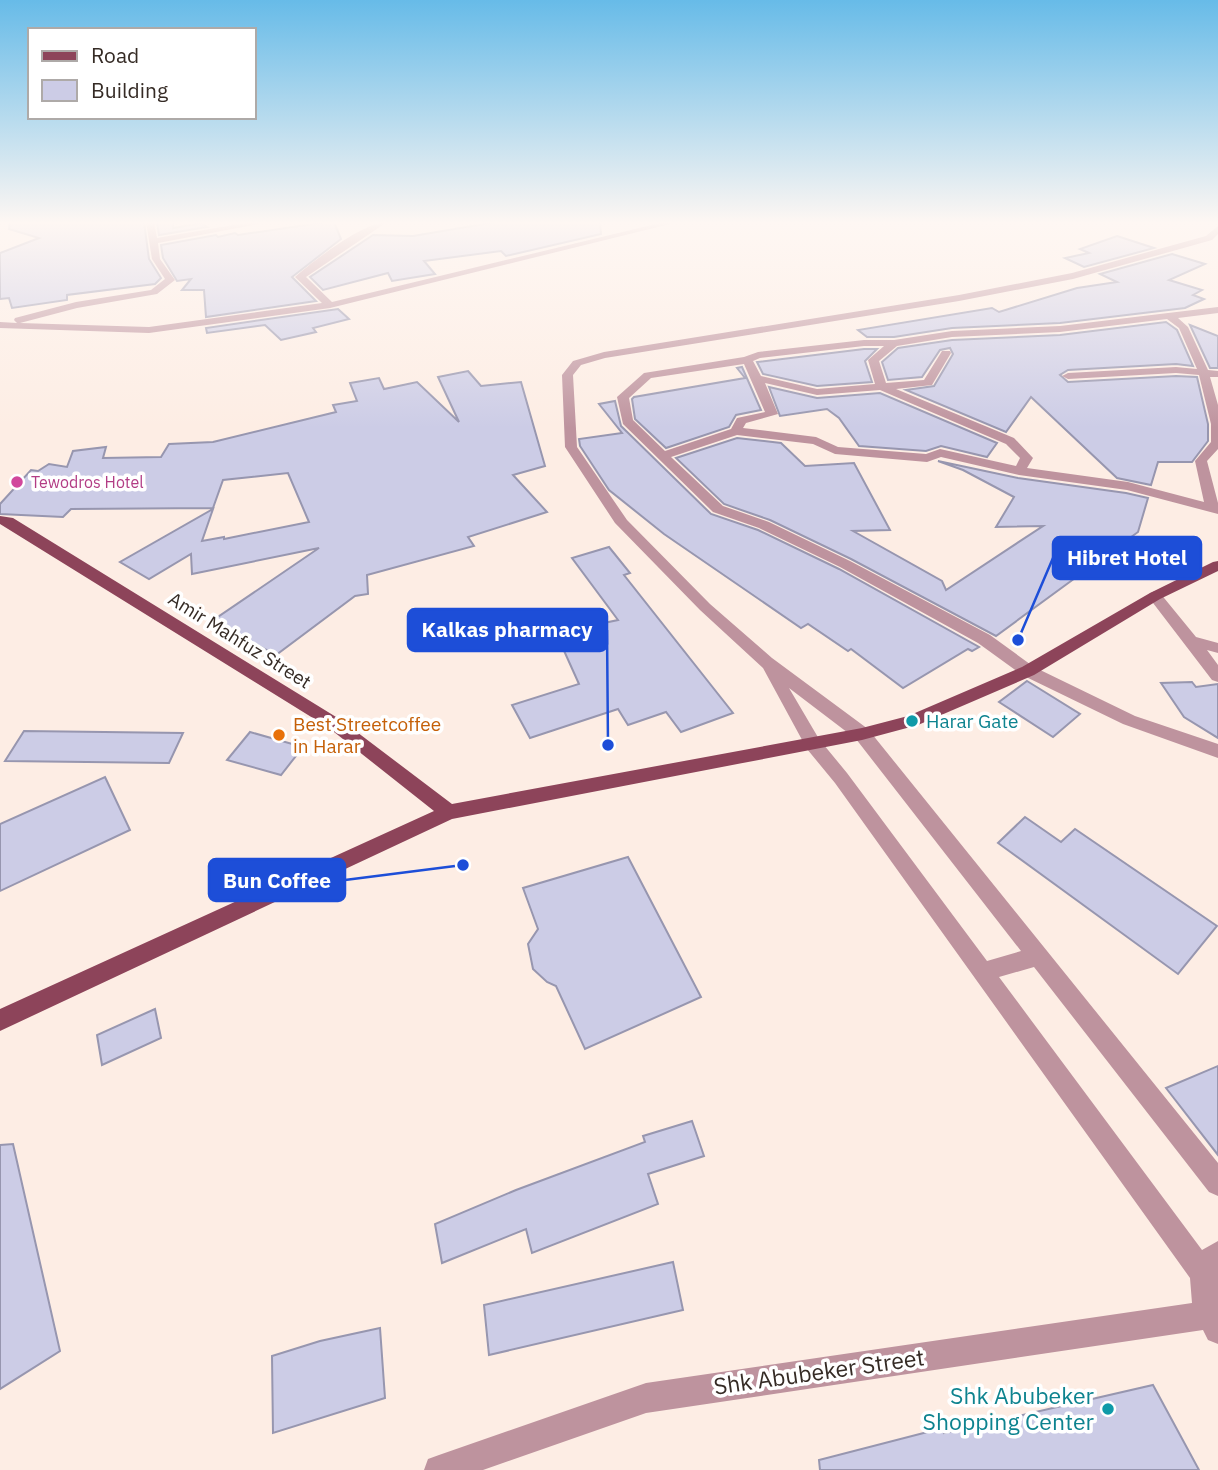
<svg xmlns="http://www.w3.org/2000/svg" width="1218" height="1470" viewBox="0 0 1218 1470" font-family="'IBM Plex Sans',sans-serif">
<style>
.building{fill:#cccce6;stroke:#9796af;stroke-width:2}
.lines{fill:none;stroke-linecap:round;stroke-linejoin:round}
.minor{fill:#be939e;fill-rule:evenodd}
.major{fill:#8d445a;fill-rule:evenodd}
.hotel-dot{fill:#d1479c;stroke:#fff;stroke-width:2.5}
.culture-dot{fill:#0f9aa8;stroke:#fff;stroke-width:2.5}
.food-dot{fill:#e8710a;stroke:#fff;stroke-width:2.5}
.labels{text-anchor:middle;stroke-width:7;stroke-linejoin:round;paint-order:stroke}
.far-hotel-label{font-size:16px;fill:#b23c85;stroke:#fff;text-anchor:start}
.street-label{font-size:19px;fill:#352b25;stroke:#fff}
.culture-label{font-size:19px;fill:#0d838f;stroke:#fff;text-anchor:start}
.food-label{font-size:19px;fill:#c56008;stroke:#fff;text-anchor:start}
.near-street-label{font-size:23px;fill:#352b25;stroke:#fff}
.near-culture-label{font-size:23px;fill:#0d838f;stroke:#fff;text-anchor:end}
.leader{fill:none;stroke:#1d4ed8;stroke-width:2.5}
.callout-dot{fill:#1d4ed8;stroke:#fff;stroke-width:2.5}
.callout{fill:#1d4ed8;stroke:#1d4ed8;stroke-width:2.5}
.callout-label{font-size:21px;text-anchor:middle;font-weight:bold;fill:#fff}
</style>
<rect width="100%" height="100%" fill="#fdede4"/>
<g class="building">
<polygon points="10,222 144,222 149,259 161,278 155,284 67,295 67,300 12,308 9,298 0,299 0,253 39,238 9,229"/>
<polygon points="157,222 173,222 173,228 201,223 207,227 159,235"/>
<polygon points="326,222 334,222 341,239 292,277 316,301 206,317 204,290 182,290 191,279 177,281 163,258 161,245 216,235 218,237 235,233 238,235"/>
<polygon points="496,222 600,222 601,234 506,256 501,251 424,261 435,274 392,281 388,273 323,290 310,277 373,235 413,236"/>
<polygon points="1117,236 1154,248 1084,267 1065,258 1089,253 1080,249"/>
<polygon points="1172,254 1205,264 1169,280 1202,290 1193,295 1204,299 1185,308 1060,323 952,328 894,337 867,337 858,330 992,308 999,312 1077,288 1117,282 1100,274"/>
<polygon points="338,309 349,319 313,328 316,332 281,340 265,325 207,333 206,328"/>
<polygon points="1166,322 1177,330 1193,366 1176,364 1068,370 1060,375 1068,382 1176,376 1197,377 1208,424 1208,441 1192,462 1158,462 1151,485 1117,478 1031,397 1006,432 906,390 934,386 953,354 950,348 940,350 922,377 888,380 882,362 898,348 952,340 1060,335"/>
<polygon points="1190,325 1218,336 1218,368 1210,368"/>
<polygon points="864,349 877,349 865,361 872,382 817,386 763,374 757,362"/>
<polygon points="742,367 761,410 736,415 729,427 666,448 635,419 632,399 634,397 745,378 737,368"/>
<polygon points="468,371 481,386 521,382 545,466 513,475 547,512 468,537 474,546 367,575 368,594 355,596 276,655 212,621 319,548 192,574 191,554 149,579 120,562 213,509 202,541 224,537 224,539 309,522 288,473 223,480 213,508 71,509 63,517 0,514 0,504 31,470 38,471 49,464 67,467 73,451 106,447 103,458 161,457 169,444 213,442 336,412 333,405 357,401 350,383 379,378 384,389 417,382 459,422 438,377"/>
<polygon points="769,387 817,398 880,393 997,443 987,457 941,446 926,451 859,446 839,418 827,409 780,416"/>
<polygon points="615,401 621,426 711,514 758,530 839,569 979,647 972,651 968,649 903,688 851,649 848,651 808,624 801,628 664,534 609,490 580,446 579,439 622,433 599,404"/>
<polygon points="737,438 781,443 805,466 854,463 890,530 853,531 942,581 946,590 1043,526 996,527 1014,497 963,470 938,461 1018,478 1126,493 1148,498 1138,532 996,636 851,559 770,520 724,504 676,458"/>
<polygon points="609,547 630,573 624,575 733,713 681,732 666,712 628,725 618,709 530,738 512,705 579,684 556,633 618,620 572,558"/>
<polygon points="1027,681 1080,714 1053,737 999,702"/>
<polygon points="1192,682 1196,687 1218,684 1218,738 1184,717 1161,683"/>
<polygon points="24,731 183,733 169,763 5,761"/>
<polygon points="250,732 303,747 281,775 227,760"/>
<polygon points="105,777 130,830 0,891 0,824"/>
<polygon points="1025,817 1061,842 1075,829 1217,926 1178,974 998,843"/>
<polygon points="628,857 701,997 585,1049 556,986 547,982 533,969 528,944 538,929 523,888"/>
<polygon points="155,1009 161,1038 102,1065 97,1035"/>
<polygon points="1218,1066 1218,1155 1166,1088"/>
<polygon points="692,1121 704,1156 648,1174 658,1204 532,1253 526,1229 442,1263 435,1224 516,1190 645,1142 643,1136"/>
<polygon points="13,1144 60,1351 0,1389 0,1145"/>
<polygon points="673,1262 683,1310 489,1355 484,1305"/>
<polygon points="380,1328 385,1398 273,1433 272,1356 320,1341"/>
<polygon points="1153,1385 1199,1470 820,1470 819,1460 943,1428 944,1433"/>
</g>
<g class="lines">
<g class="minor">
<path d="M146 222H154L157 238 251 222H269L158 243 160 259 175 280 157 294 77 308 20 323 149 327 322 303 295 277C313 261 364 222 387 222L306 277 332 302 664 222H678L330 308 149 333 0 328V322L17 323 14 320 15 318 76 302 151 290 165 279 152 259Z"/>
<path d="M1218 226V234L1212 240 1073 279 959 301 605 358 581 365 573 375 577 447 627 520 710 604 772 658 868 729 1218 1163V1196L1209 1192 1034 967 999 977 1202 1250 1218 1241V1344L1208 1340 1203 1330 646 1413 483 1470H424L428 1459 439 1455 646 1383 1192 1303 1190 1278 835 783 807 749 763 668 700 610 615 523 565 447 562 375 573 361 604 352 959 295 1072 273 1206 236ZM789 688 856 739 1021 951 987 961 847 773 819 739Z"/>
<path d="M1218 307V313L1178 318 1188 327 1208 370 1218 371V377H1210L1218 405V449L1207 461 1218 503V514L1127 490 1019 475 941 457 927 462 835 454 813 444 737 435 671 457 723 506 769 522 850 561 990 635 1034 667 1135 716 1218 744V758L1123 724 1022 675 978 643 840 567 759 528 713 512 623 424 617 397 644 373 744 357 758 352 864 340H894L952 331 1060 326ZM1167 319 1179 328 1197 369 1176 367 1068 373 1062 376 1068 379 1176 373 1199 375 1211 424V442L1195 461 1204 502 1128 482 1027 468 1033 458 1014 438 896 389 932 385 951 353 950 351H942L924 380 886 383 879 361 897 346 952 337 1060 332ZM864 346H884L868 360 875 384 817 389 761 376 753 361 760 358ZM744 364 765 412 737 418 731 429 665 451 633 420 629 398 651 378ZM765 383 817 395 880 390 1006 444 1020 458 1016 466 940 449 926 454 838 447 816 437 743 428 746 423 778 414Z"/>
<polygon points="1155,591 1160,593 1196,637 1218,643 1218,653 1207,650 1218,665 1218,682 1212,680 1150,599 1148,596 1150,593"/>
</g>
<polygon class="major" points="0,516 13,518 341,720 452,804 862,728 908,716 1022,667 1150,593 1213,562 1218,561 1218,571 1160,599 1034,675 918,725 862,740 452,819 0,1031 0,1009 434,811 329,728 0,524"/>
</g>
<linearGradient id="sky" x2="0" y2="1"><stop stop-color="#67bbe8"/><stop offset="0.52" stop-color="#fef7f3"/><stop offset="1" stop-color="#fef7f3" stop-opacity="0"/></linearGradient>
<rect width="1218" height="428" fill="url(#sky)"/>
<circle class="hotel-dot" cx="17" cy="482" r="7"/>
<g class="culture-dot">
<circle cx="912" cy="721" r="7"/>
<circle cx="1108" cy="1409" r="7"/>
</g>
<circle class="food-dot" cx="279" cy="735" r="7"/>
<g class="labels">
<g class="far-hotel-label">
<text x="31" y="488">Tewodros Hotel</text>
</g>
<g class="street-label">
<text transform="translate(240 640) rotate(32)" y="7">Amir Mahfuz Street</text>
</g>
<g class="culture-label">
<text x="926" y="728">Harar Gate</text>
</g>
<g class="food-label">
<text x="293" y="731">Best Streetcoffee<tspan x="293" dy="22">in Harar</tspan></text>
</g>
<g class="near-street-label">
<text transform="translate(819 1372) rotate(-8)" y="8">Shk Abubeker Street</text>
</g>
<g class="near-culture-label">
<text x="1094" y="1404">Shk Abubeker<tspan x="1094" dy="26">Shopping Center</tspan></text>
</g>
</g>
<path class="leader" d="M1018 640L1053 558M608 745L607 630M463 865L345 880"/>
<g class="callout-dot">
<circle cx="1018" cy="640" r="7"/>
<circle cx="608" cy="745" r="7"/>
<circle cx="463" cy="865" r="7"/>
</g>
<g class="callout">
<rect x="1053" y="537" width="148" height="42" rx="7"/>
<rect x="408" y="609" width="199" height="42" rx="7"/>
<rect x="209" y="859" width="136" height="42" rx="7"/>
</g>
<g class="callout-label">
<text x="1127" y="565">Hibret Hotel</text>
<text x="507" y="637">Kalkas pharmacy</text>
<text x="277" y="888">Bun Coffee</text>
</g>
<rect x="28" y="28" width="228" height="91" fill="#ffffff" stroke="#aeaaa8" stroke-width="2"/>
<rect x="42" y="51" width="35" height="10" fill="#8d445a" stroke="#aeaaa8" stroke-width="2"/>
<text x="91" y="63" font-size="21" fill="#352b25">Road</text>
<rect x="42" y="80" width="35" height="21" fill="#cccce6" stroke="#aeaaa8" stroke-width="2"/>
<text x="91" y="98" font-size="21" fill="#352b25">Building</text>
</svg>
